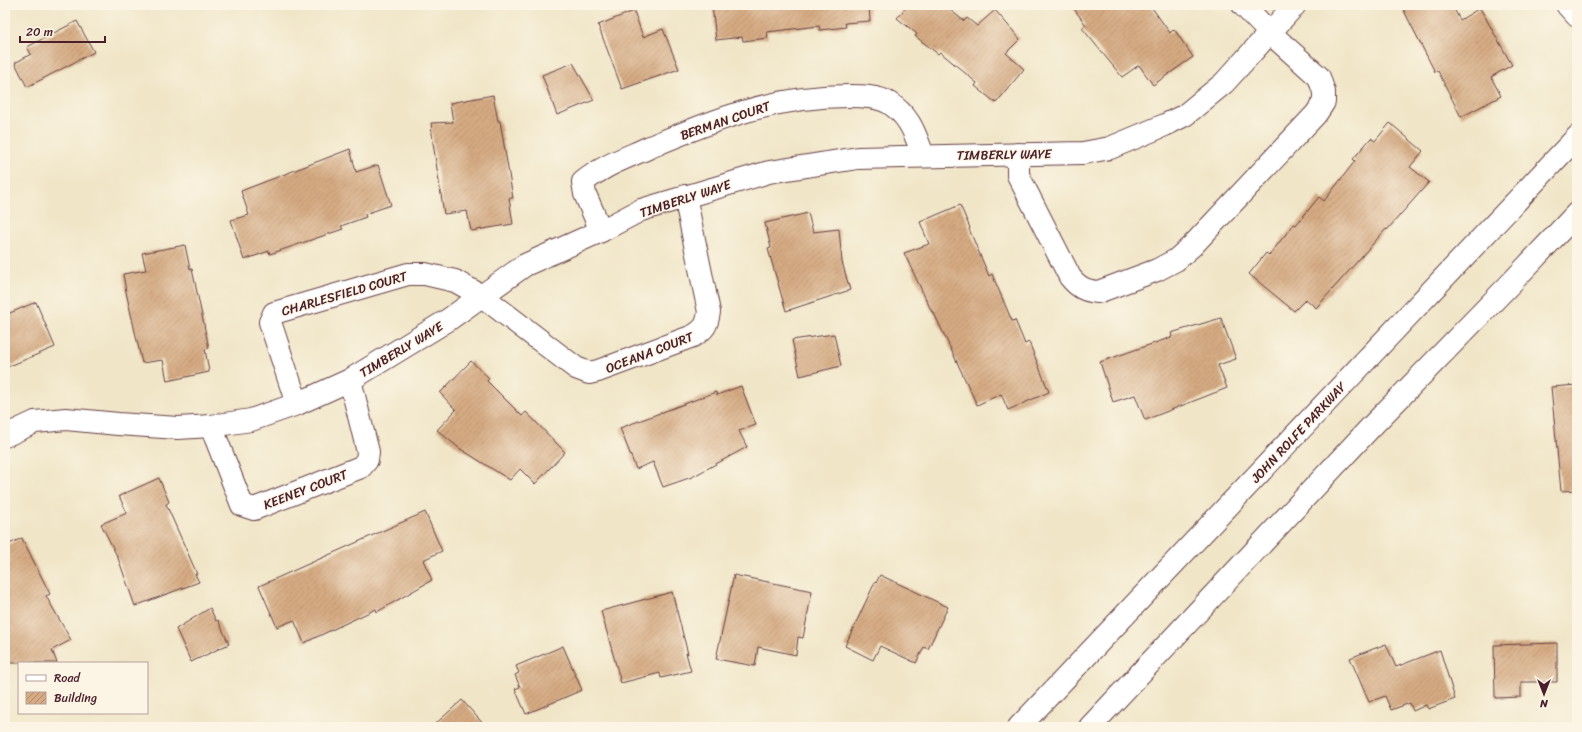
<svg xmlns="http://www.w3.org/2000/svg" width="1582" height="732" viewBox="0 0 1582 732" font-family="Sriracha,sans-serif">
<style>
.building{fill:url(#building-hatch)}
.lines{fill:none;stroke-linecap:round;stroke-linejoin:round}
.minor-casing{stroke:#633d42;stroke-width:24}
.secondary-casing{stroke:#633d42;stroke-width:24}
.minor{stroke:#fff;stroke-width:22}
.secondary{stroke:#fff;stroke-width:22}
.labels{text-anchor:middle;stroke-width:3;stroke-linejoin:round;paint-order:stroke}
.street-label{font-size:13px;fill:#4a1f2b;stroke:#fcf5e5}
</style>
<defs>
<pattern id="building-hatch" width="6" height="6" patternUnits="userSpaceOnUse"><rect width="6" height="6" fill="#d6ab83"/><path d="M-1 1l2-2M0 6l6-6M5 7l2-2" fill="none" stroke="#b08b6b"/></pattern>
</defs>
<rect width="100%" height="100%" fill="#fcf5e5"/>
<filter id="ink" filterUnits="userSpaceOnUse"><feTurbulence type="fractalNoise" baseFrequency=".025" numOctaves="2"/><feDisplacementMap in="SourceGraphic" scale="8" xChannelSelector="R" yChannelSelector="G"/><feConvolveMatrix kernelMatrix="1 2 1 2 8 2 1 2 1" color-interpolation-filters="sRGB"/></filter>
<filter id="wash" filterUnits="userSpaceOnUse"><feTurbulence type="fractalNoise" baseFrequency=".012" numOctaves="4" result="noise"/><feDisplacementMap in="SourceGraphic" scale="16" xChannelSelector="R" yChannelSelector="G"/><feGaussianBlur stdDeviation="0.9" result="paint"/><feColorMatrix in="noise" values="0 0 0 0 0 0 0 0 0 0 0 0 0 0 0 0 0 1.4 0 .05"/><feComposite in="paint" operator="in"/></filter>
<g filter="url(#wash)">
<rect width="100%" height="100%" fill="#f0e5c7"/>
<g id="blocks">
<g class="building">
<polygon points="712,5 869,5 870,21 845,23 846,27 820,30 819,26 767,32 768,38 743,41 742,37 716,40"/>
<polygon points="908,5 944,5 964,21 967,18 977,26 995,10 1020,39 1006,53 1024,69 996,103 975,86 977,83 940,52 938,54 915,36 917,34 897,18"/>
<polygon points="1071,5 1150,5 1170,33 1174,29 1193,57 1153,85 1139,65 1122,77 1082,28 1086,25"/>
<polygon points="1401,5 1452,5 1460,20 1480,8 1512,65 1491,77 1501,96 1461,117 1438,71 1435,72"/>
<polygon points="634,11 643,37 663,29 679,69 622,89 598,25"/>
<polygon points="77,21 94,52 27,87 15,63 31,54 27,47"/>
<polygon points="573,63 594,100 557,115 542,75"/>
<polygon points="493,95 498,121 500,121 513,198 509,198 513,224 471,231 467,211 444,214 433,143 431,123 453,122 450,103"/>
<polygon points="1390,123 1423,151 1410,167 1429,182 1387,230 1386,229 1316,308 1306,299 1294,311 1249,274 1266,253 1269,255 1294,224 1296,225 1319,197 1324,201 1355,161 1353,159 1371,138 1375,141"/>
<polygon points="350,149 356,172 378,165 391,205 365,214 366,217 341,226 343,229 270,254 269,251 244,260 231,220 249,215 241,191"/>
<polygon points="960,205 970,228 969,229 989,276 992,274 1012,321 1015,320 1025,344 1029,342 1049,392 1008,410 1001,394 977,405 933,311 932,312 904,253 929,244 920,222"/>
<polygon points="808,213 813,232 839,229 842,262 850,290 786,311 768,249 771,248 765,223"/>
<polygon points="185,245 190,269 192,269 209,348 205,349 209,372 167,381 163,360 142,363 126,292 123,274 146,270 142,253"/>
<polygon points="36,302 55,347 5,368 5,315"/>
<polygon points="1221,318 1236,359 1218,365 1227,388 1145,420 1135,395 1113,402 1100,362 1172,337 1171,333"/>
<polygon points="834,334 841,366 800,376 792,340"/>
<polygon points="471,361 489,378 487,381 522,416 526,412 565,452 535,484 520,469 510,480 459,448 437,430 456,410 440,393"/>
<polygon points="1577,385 1577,490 1561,491 1551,387"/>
<polygon points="741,386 756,425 739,431 747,447 692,477 663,487 653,462 636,469 620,428 716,392 717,395"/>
<polygon points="159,478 169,502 166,504 197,574 195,574 199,582 135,606 118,558 101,524 127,513 119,496"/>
<polygon points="425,512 442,551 423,560 432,580 377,612 376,609 304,643 294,620 277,627 259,586"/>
<polygon points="22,538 50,594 46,596 71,640 52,650 57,663 5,663 5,546"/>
<polygon points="734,575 812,591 803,638 798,637 796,655 758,647 755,666 716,659"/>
<polygon points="880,575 948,607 928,649 924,647 916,663 880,646 873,660 845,646 875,582 876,583"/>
<polygon points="672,592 688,654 686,653 691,671 661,678 660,673 621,683 601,611"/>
<polygon points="210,608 216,621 218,620 229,644 191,662 176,629"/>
<polygon points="1557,643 1557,682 1521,682 1521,697 1495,698 1494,645"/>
<polygon points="1386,644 1396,667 1440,650 1455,699 1428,709 1426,705 1413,711 1410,703 1391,710 1385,696 1369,702 1350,658"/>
<polygon points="563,646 582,690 526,714 515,689 520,687 515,675 519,673 516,666"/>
<polygon points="462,700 486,727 432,727"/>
</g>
</g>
</g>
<g filter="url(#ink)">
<use href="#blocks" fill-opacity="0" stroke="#633d42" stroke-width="1"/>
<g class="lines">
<g class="minor-casing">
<g id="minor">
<polyline points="1567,5 1577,16"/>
<path d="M1018 154V175L1070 277C1078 287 1085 291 1098 292L1157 270 1176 260 1193 245 1316 114 1324 102V92L1319 77 1270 33 1243 5"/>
<path d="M601 231 585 194 583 182C604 165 626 158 650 147 716 119 775 96 848 96 861 96 878 96 889 103 910 116 915 134 923 155"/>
<path d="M297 404 270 322 274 313 408 274H425L455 281 482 296 576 368 589 373 598 371 693 336C705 329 707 325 709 312L685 196"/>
<polyline points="211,426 242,505 254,509 361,467 367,460 368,452 350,380"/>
<polyline points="5,436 35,422 66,419 118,424 178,428 211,426 251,420 297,404 350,380 448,320 525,265 601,231 641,210 769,172 858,158 1083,153 1110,148 1165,125 1185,115 1224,83 1295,5"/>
</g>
</g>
<g class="secondary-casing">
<g id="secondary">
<polyline points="1019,727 1577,137"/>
<polyline points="1090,727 1370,428 1512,282 1577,213"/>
</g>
</g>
<use href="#minor" class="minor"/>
<use href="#secondary" class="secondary"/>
</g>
</g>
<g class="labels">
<g class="street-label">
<text transform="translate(725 120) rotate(-19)" y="5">BERMAN COURT</text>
<text transform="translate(1004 154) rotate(-1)" y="5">TIMBERLY WAYE</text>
<text transform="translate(685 198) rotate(-18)" y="5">TIMBERLY WAYE</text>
<text transform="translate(344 293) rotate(-16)" y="5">CHARLESFIELD COURT</text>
<text transform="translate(401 349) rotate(-31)" y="5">TIMBERLY WAYE</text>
<text transform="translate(649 352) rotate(-21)" y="5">OCEANA COURT</text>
<text transform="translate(1298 432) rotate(-47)" y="5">JOHN ROLFE PARKWAY</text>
<text transform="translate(305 489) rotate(-21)" y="5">KEENEY COURT</text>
</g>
</g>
<rect width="1582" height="732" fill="none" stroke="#fcf5e5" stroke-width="20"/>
<rect x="18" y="662" width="130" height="52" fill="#fcf5e5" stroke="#b59f9b"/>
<rect x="26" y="675" width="20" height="6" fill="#ffffff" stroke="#b59f9b"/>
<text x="54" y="682" font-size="12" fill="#4a1f2b">Road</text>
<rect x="26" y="692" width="20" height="12" fill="url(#building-hatch)" stroke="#b59f9b"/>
<text x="54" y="702" font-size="12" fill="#4a1f2b">Building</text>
<g transform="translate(1544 694) rotate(180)" stroke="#fcf5e5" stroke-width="3" paint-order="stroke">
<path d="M0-3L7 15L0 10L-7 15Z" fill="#4a1f2b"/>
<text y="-6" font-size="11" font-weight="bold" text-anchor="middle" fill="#4a1f2b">N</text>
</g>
<path d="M20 36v6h85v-6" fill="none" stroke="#4a1f2b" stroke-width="2"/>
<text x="26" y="36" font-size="12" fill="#4a1f2b" stroke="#fcf5e5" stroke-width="3" paint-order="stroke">20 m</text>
</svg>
